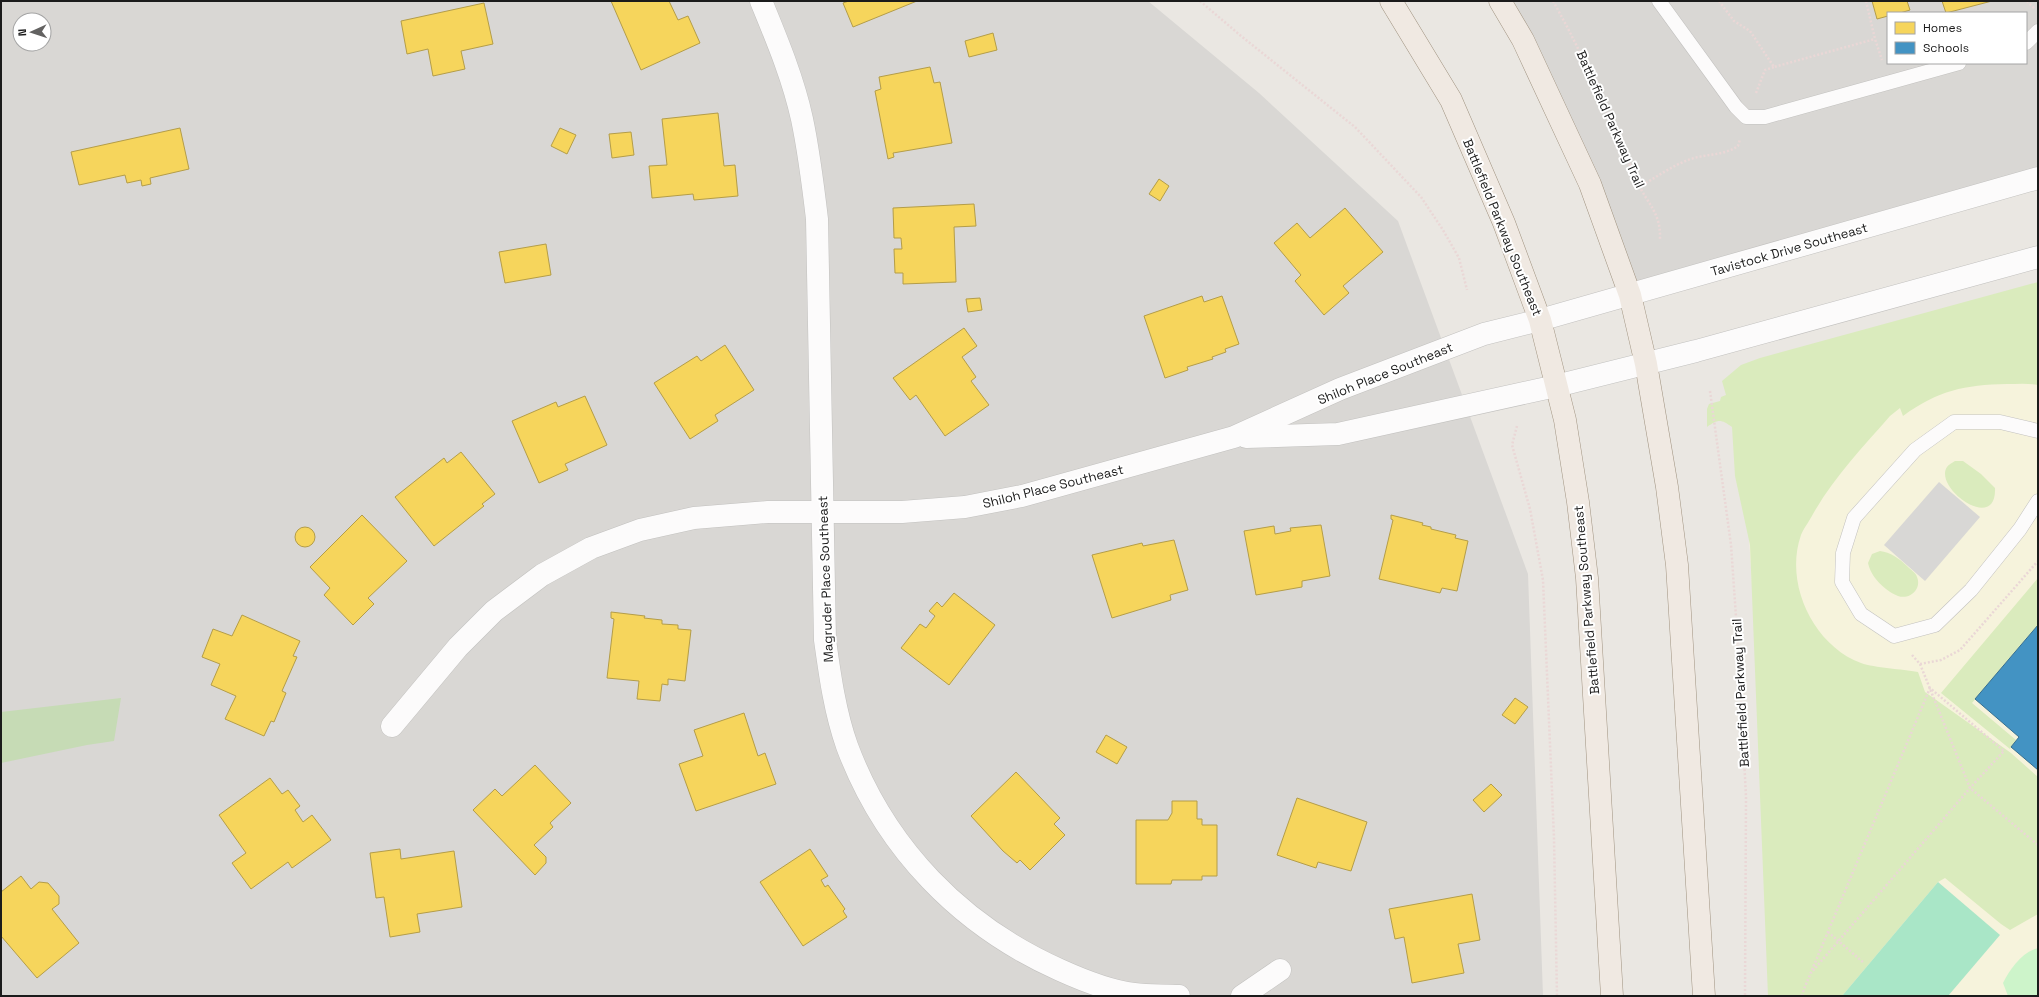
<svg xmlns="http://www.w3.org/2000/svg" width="2039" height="997" viewBox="0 0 2039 997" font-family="'Space Grotesk',sans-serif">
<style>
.residential{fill:#d9d7d4;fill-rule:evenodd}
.education{fill:#f6f3dc}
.grass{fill:#daebbd}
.forest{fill:#c6dbb5}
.park{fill:#cdf4ca}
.pitch{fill:#a9e6c7}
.parking{fill:#d8d7d5}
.homes{fill:#f6d55c;stroke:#b49d48}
.schools{fill:#4393c3;stroke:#376f91}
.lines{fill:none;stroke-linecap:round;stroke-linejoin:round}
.service-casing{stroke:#c2c1bf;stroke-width:15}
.minor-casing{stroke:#c2c1bf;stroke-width:23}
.tertiary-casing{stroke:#c2c1bf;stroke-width:23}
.primary-casing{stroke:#a09380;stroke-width:23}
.path{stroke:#ead7d6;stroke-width:2.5;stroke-dasharray:2 2;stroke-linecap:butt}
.service{stroke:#fcfbfb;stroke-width:14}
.minor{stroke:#fcfbfb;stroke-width:22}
.tertiary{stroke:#fcfbfb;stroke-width:22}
.primary{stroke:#f0e9e2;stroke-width:22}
.labels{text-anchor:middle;stroke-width:4;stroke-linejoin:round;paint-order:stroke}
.street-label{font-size:13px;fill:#1b1b1b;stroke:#fff}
</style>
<rect width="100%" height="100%" fill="#eae7e2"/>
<g class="residential">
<path d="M1 1H1148L1259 93 1398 221 1528 574 1543 996H1ZM20 20H44V44H20Z"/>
<path d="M1500 1H2038V179L1630 295ZM1888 13H2026V63H1888Z"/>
</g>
<polygon class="education" points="2038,315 2038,996 1778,996 1741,410"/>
<g class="grass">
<path d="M2038 282V385C2028 383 2017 384 2007 384 1964 385 1939 390 1903 416L1900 408 1890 416C1863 447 1834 477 1813 514 1810 520 1804 528 1801 535 1784 583 1813 645 1861 663 1875 668 1902 669 1918 672L1925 692 2011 753 2038 777V914L2010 930 2001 924 1945 878 1938 882 1842 996H1768L1750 545 1735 476 1732 427C1721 419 1718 419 1707 427V409L1709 404 1720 401 1721 397 1726 395 1722 381 1741 365 1760 358Z"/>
<path d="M1955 461H1963L1981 474 1995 488C1997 534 1933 488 1947 467 1948 465 1952 463 1955 461Z"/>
<path d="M1880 551C1890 552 1900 559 1907 566 1910 569 1916 573 1917 577 1922 589 1910 600 1898 596 1884 590 1871 577 1868 563L1872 554Z"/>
<polygon points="2038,578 2038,625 1972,703 2016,740 2010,749 1941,693"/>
</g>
<polygon class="forest" points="121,698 114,741 87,745 1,763 1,712"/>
<path class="park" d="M2038 948V996H2008L2003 983C2010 969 2022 952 2038 948Z"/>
<polygon class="pitch" points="1938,882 2000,935 1948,996 1842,996"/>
<polygon class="parking" points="1939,482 1980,517 1925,581 1884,545"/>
<g class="homes">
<polygon points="611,1 669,1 678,20 688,16 700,43 641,70"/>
<polygon points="849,1 917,1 853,27 843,3"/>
<polygon points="1872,1 1907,1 1910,10 1900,13 1888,13 1888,16 1877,19"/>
<polygon points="1942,1 1992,1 1946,13"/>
<polygon points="484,3 493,44 461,51 465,69 433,76 428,49 407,54 401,21"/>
<polygon points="993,33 997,50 969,57 965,41"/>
<polygon points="930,67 934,83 940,82 952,143 893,153 894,157 888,159 875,91 881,89 879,77"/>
<polygon points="718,113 724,166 735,165 738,196 694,200 693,194 652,198 649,166 667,165 662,119"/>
<polygon points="180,128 189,169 150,178 151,184 142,186 141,180 127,183 125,175 79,185 71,152"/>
<polygon points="560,128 576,135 567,154 551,146"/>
<polygon points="631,132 634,155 612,158 609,134"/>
<polygon points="1159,179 1169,186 1160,201 1149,194"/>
<polygon points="974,204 976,226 954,227 956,282 903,284 903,273 895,273 894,249 902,249 901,238 894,238 893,208"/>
<polygon points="1345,208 1383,252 1343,286 1349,293 1324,315 1295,281 1301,275 1274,243 1297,223 1310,238"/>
<polygon points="546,244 551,275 505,283 499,252"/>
<polygon points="1202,296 1204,302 1222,296 1239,344 1225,349 1226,352 1212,357 1213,359 1187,367 1188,370 1165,378 1144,316"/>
<polygon points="980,298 982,310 968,312 966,299"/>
<polygon points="964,328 977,346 962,357 976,377 971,381 989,405 945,436 916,395 910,400 893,378"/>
<polygon points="725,345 754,390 715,415 718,421 690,439 654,383 697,356 701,361"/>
<polygon points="585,396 607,445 565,464 568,470 539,483 512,421 556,402 558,407"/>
<polygon points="461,452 495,494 482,504 484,506 434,546 395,497 444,458 447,463"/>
<polygon points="362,515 407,561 368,598 374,604 353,625 324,595 330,588 310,567"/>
<polygon points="1391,515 1423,523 1422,525 1431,527 1431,529 1456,535 1455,538 1468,541 1457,591 1442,588 1440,593 1379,579 1393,520 1391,519"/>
<polygon points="1321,525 1330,576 1302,581 1302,587 1256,595 1244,531 1274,526 1275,534 1291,531 1290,528"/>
<circle cx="305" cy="537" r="10"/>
<polygon points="1174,540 1188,590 1170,595 1171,600 1112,618 1092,555 1142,543 1143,546"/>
<polygon points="954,593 995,625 949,685 901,648 920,624 926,628 935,616 929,611 937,602 942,607"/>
<polygon points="611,612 645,616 644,618 662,620 662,624 678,625 678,629 691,630 685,681 668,679 668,685 662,684 660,701 637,699 639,681 607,678 614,619 611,618"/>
<polygon points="242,615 300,641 293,656 297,657 282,691 286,693 274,722 271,721 264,736 225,719 236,696 211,685 220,664 202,657 213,629 232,636"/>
<polygon points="1515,698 1528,707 1515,724 1502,715"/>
<polygon points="744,713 758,756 765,753 776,784 696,811 679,764 703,756 694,730"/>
<polygon points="1106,735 1127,747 1117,764 1096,752"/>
<polygon points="535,765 571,803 550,823 553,827 534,845 546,857 546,863 535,875 473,810 495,789 502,796"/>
<polygon points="1016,772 1060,818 1054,824 1065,835 1030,870 1020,860 1017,863 1003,851 971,816"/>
<polygon points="270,778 282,794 288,790 300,806 295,810 303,822 312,815 331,840 292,868 288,862 251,889 232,863 246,853 219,815"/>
<polygon points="1491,784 1502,795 1484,812 1473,800"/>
<polygon points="1297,798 1367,822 1351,871 1318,862 1316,868 1277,855"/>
<polygon points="1172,801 1197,801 1197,819 1202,819 1202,825 1217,825 1217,876 1202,876 1202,880 1172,880 1171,884 1136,884 1136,820 1168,820 1172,813"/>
<polygon points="400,849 401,859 454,851 462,907 417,914 420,932 390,937 384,897 376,898 370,853"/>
<polygon points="810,849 828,876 821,880 825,887 828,885 845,909 843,911 847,917 803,946 760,882"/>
<polygon points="21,876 31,889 39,882 48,883 59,896 59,904 52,909 79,943 37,978 1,936 1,892"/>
<polygon points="1472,894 1480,940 1458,944 1464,973 1412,983 1404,937 1395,939 1389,909"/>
</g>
<polygon class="schools" points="2038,625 2038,770 2011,747 2019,737 1975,699"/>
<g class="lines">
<g class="service-casing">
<g id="service">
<polyline points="1659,1 1736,107 1746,117 1765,117 1959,63"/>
<polyline points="2026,43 2038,31"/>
<polyline points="2038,431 2000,422 1954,422 1915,450 1854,518 1843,553 1842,582 1861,614 1894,636 1935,625 1971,590 2020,529 2038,501"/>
</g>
</g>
<g class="minor-casing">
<g id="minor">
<path d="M761 1C777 40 793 78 802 119 809 152 813 185 817 219L825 640C830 676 835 712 847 746 885 848 961 926 1060 970 1082 980 1110 991 1134 994 1149 996 1164 995 1179 996"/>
<polyline points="1246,437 1338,434 1556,386"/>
<polyline points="392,726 458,647 494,611 542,575 591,548 640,530 694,518 768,512 902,512 965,507 1022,496 1234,437 1340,389 1484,334 1540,320"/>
<polyline points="1242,996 1280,970"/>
</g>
</g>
<g class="tertiary-casing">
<g id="tertiary">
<polyline points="1540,320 2038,178"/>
<polyline points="1556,386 1696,351 2038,257"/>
</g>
</g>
<g class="primary-casing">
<g id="primary">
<polyline points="1391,1 1451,100 1504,223 1540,320 1565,420 1578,502 1587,578 1612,996"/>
<polyline points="1500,1 1523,40 1590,184 1630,295 1646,364 1667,487 1677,565 1704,996"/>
</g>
</g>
<g class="path">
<polyline points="1200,1 1241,36 1355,127 1421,197 1443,230 1459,258 1467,290"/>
<path d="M1553 1C1586 59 1610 120 1637 181 1647 204 1661 212 1660 239"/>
<polyline points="1719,1 1734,21 1750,31 1774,67 1875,39"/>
<polyline points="1866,1 1875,39 1882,60"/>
<polyline points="2027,1 2035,9"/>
<polyline points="1756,93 1765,70 1774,67"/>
<path d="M1639 187C1657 177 1674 164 1694 158 1709 154 1725 155 1738 146L1740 139"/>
<polyline points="1710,391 1731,545 1739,660 1746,797 1745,996"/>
<polyline points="1517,426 1512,445 1530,509 1543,580 1554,838 1557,996"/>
<polyline points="1912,655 1920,664 1970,788 2038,845"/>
<polyline points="1920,664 1941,660 1960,650 2038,561"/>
<polyline points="1828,932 1864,963"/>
<polyline points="1802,996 1804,989 1930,688 2004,751 1970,788 1811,973"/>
</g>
<use href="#service" class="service"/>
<use href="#minor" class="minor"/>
<use href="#tertiary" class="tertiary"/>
<use href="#primary" class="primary"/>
</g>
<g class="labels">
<g class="street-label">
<text transform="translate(1611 119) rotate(66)" y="5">Battlefield Parkway Trail</text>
<text transform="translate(1503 227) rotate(68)" y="5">Battlefield Parkway Southeast</text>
<text transform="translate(1789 249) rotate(-16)" y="5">Tavistock Drive Southeast</text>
<text transform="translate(1385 373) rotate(-22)" y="5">Shiloh Place Southeast</text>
<text transform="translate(1053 486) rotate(-14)" y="5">Shiloh Place Southeast</text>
<text transform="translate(825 579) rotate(-92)" y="5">Magruder Place Southeast</text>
<text transform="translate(1586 600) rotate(-95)" y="5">Battlefield Parkway Southeast</text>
<text transform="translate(1740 693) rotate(-93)" y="5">Battlefield Parkway Trail</text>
</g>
</g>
<rect width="2039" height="997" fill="none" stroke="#1b1b1b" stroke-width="4"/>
<rect x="1887" y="12" width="140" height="52" fill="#ffffff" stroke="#a4a4a4"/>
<rect x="1895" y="22" width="20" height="12" fill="#f6d55c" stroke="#a4a4a4"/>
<text x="1923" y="32" font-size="12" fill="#1b1b1b">Homes</text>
<rect x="1895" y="42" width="20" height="12" fill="#4393c3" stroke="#a4a4a4"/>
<text x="1923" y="52" font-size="12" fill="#1b1b1b">Schools</text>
<g transform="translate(32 32) rotate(267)"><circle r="19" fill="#ffffff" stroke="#a4a4a4"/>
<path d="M0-3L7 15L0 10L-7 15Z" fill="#636261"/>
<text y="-6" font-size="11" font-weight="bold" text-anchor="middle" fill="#1b1b1b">N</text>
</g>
</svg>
